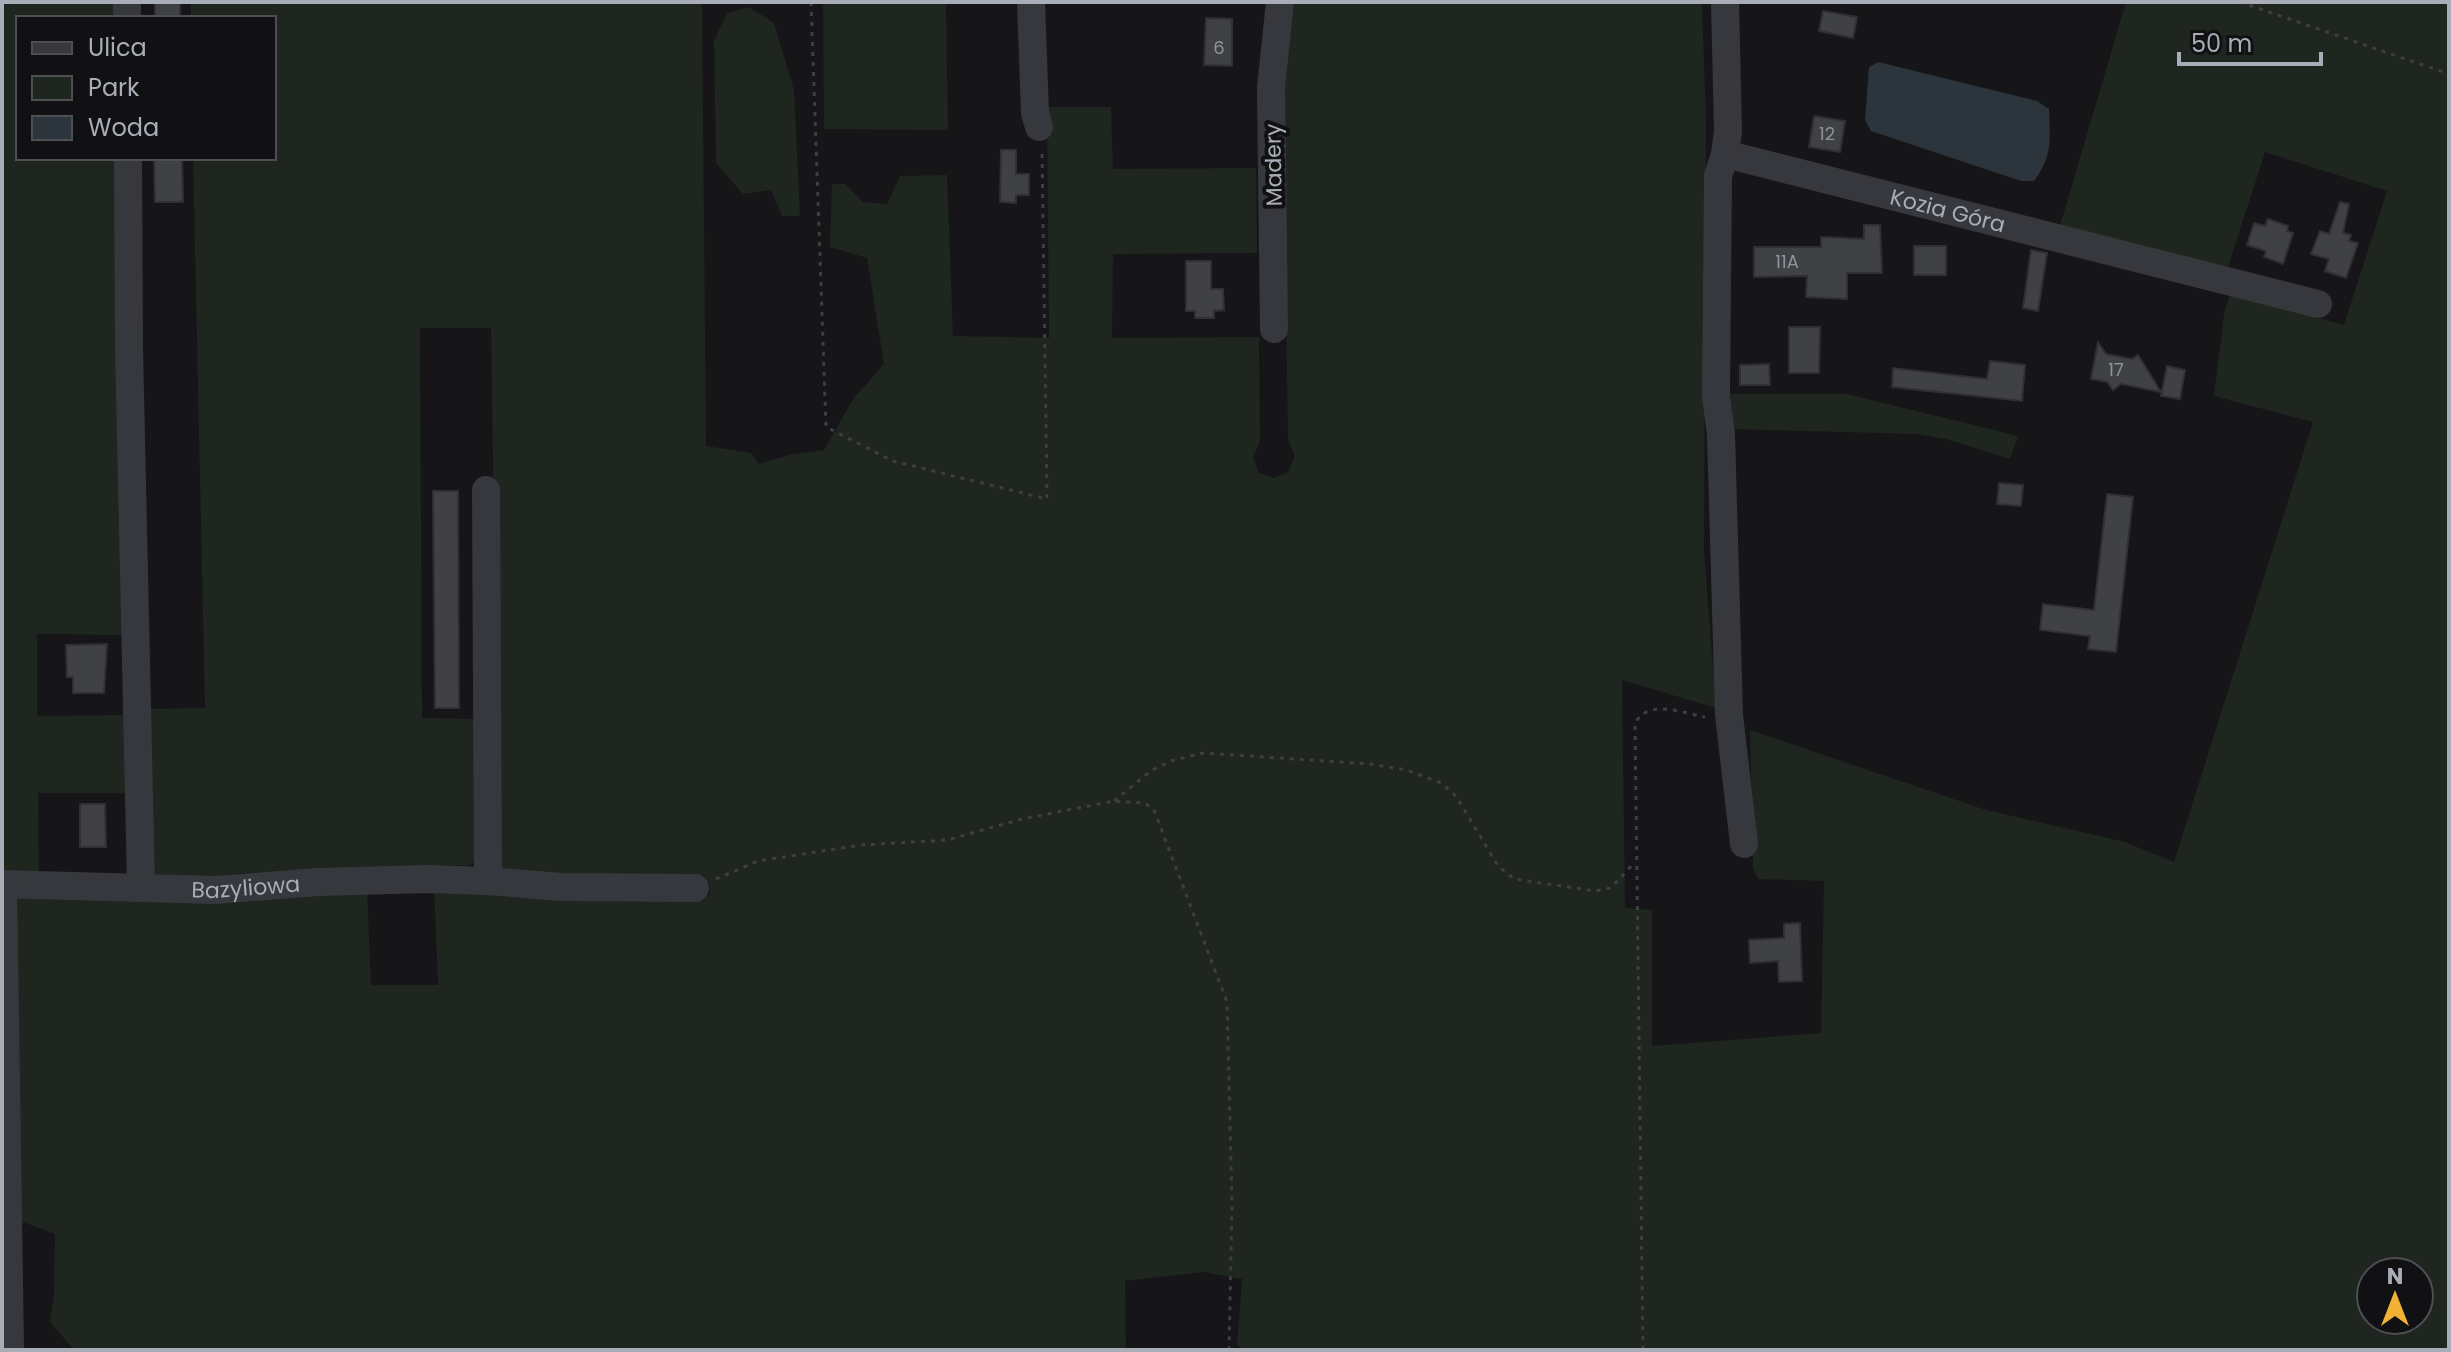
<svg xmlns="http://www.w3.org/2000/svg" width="2451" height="1352" viewBox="0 0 2451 1352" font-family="Poppins,sans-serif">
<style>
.green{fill:#1e261f;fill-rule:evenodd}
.water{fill:#2c353c}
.building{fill:#404145;stroke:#303034;stroke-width:2}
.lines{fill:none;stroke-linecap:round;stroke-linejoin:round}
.path{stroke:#3d3f44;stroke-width:3;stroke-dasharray:4 6;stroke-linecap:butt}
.minor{stroke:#37383d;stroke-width:28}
.labels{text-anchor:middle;stroke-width:8;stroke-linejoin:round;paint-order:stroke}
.number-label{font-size:18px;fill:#8e929b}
.street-label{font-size:22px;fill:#a8adb8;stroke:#111113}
</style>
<rect width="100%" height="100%" fill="#161618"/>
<g class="green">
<polygon points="2,2 118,2 118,18 18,18 18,158 120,158 126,635 37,634 37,716 127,715 128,793 38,793 39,876 2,879"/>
<path d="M191 2H702L706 446 751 453 759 464 793 454 824 450 853 399 884 364 867 258 830 247 832 184H845L863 202 887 204 900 176 947 175 953 336 1049 338 1047 107H1111L1113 169 1256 168 1257 253 1113 254 1112 338 1259 337 1260 441 1253 457 1259 473 1274 478 1288 472 1295 456 1288 440 1283 110 1293 2H1702L1706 121 1704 549 1716 708 1622 680 1625 908 1652 910V1046L1821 1033 1824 881 1758 879 1753 868 1750 730 1986 810 2125 842 2174 862 2313 422 2214 396 2224 314 2230 294 2344 325 2387 191 2265 152 2227 270 2060 226 2126 2H2449V1350H1243L1237 1345 1242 1279 1203 1272 1125 1281 1126 1350H74L50 1322 54 1296 55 1234 23 1222 5 1279 2 897 367 888 371 985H438L434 886 543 897 710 895 709 882H594L499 875 491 328H420L422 718 477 719 479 859 470 865 424 866 423 870 240 873 206 878 147 875 144 709 205 708 193 158H274V18H191ZM2371 1272H2419V1320H2371Z"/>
<polygon points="823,2 946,2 948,130 824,129"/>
<polygon points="749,7 774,23 794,90 800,216 782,216 771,190 743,194 716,163 714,41 727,13"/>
<polygon points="1728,394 1847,394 2018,436 2010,459 1946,439 1917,434 1730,429"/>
</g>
<path class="water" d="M1878 62 2037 101 2049 109C2050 139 2053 156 2034 181H2021L1871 131 1865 120 1869 67Z"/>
<g class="building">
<rect x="155" y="2" width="25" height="16"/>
<polygon points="1823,11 1857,17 1853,38 1819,31"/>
<polygon points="1206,18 1232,19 1232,66 1204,65"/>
<polygon points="1814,116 1845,121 1840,152 1809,147"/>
<polygon points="1001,150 1016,150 1016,174 1029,174 1029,195 1016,195 1016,203 1000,202"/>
<polygon points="154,158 182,158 183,202 155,202"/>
<polygon points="2340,202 2349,204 2343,233 2351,235 2349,241 2358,243 2346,278 2325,271 2329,259 2311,254 2320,231 2329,234"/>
<polygon points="2268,219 2288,226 2287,231 2293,233 2283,264 2264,257 2266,251 2247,245 2254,223 2265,226"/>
<polygon points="1864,225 1880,225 1882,273 1847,273 1847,299 1806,297 1807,276 1754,277 1754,247 1821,247 1821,237 1864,239"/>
<rect x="1914" y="246" width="32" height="29"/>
<polygon points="2031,250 2047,253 2038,311 2023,308"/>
<polygon points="1186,261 1211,261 1211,289 1223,289 1224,310 1214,311 1214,318 1195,318 1195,311 1186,311"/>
<polygon points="1789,327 1820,327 1819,373 1789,373"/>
<polygon points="2098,342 2106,354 2132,359 2138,355 2161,392 2121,384 2113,390 2107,382 2091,379"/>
<polygon points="1990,361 2025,365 2022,401 1892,387 1893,368 1987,379"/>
<polygon points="1769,364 1770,385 1740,385 1740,365"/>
<polygon points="2167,366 2185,370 2180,399 2161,396"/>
<polygon points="1999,483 2023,485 2021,506 1997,504"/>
<polygon points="433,491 458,491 459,708 435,708"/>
<polygon points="2107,494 2133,497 2116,652 2088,649 2090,636 2040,630 2043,604 2094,610"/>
<polygon points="107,644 104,693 73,693 73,677 67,677 66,645"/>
<polygon points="80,804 105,804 106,847 80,847"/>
<polygon points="1800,923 1802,981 1779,982 1778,961 1750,963 1749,940 1784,938 1784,924"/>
</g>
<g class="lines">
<g class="path">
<polyline points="811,2 826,427 893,461 1047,499 1042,150"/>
<polyline points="2240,2 2449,74"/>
<polyline points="1114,801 1152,770 1171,761 1203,753 1370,764 1407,770 1441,783 1456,796 1498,866 1514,879 1595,891 1611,888 1635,862"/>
<polyline points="716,879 758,861 861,845 947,840 1022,819 1114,801 1145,803 1154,810 1227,1002 1232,1205 1229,1350"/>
<path d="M1643 1350 1635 724C1647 698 1683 713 1705 717"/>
</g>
<g class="minor">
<polyline points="127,2 127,18"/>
<polyline points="1031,2 1035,113 1039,127"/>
<path id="s1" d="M1725 2 1728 131 1725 154 2318 304"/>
<polyline points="1725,154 1718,176 1716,397 1721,434 1729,715 1744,844"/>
<polyline points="128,158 129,349 141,886"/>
<polyline points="1274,329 1271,88 1280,2"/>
<polyline points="486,490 488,881"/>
<path id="s2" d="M2 884 215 890 318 882 427 879 488 881 561 887 695 888"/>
<polyline points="3,884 10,1350"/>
</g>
</g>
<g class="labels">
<g class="number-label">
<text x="1219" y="54">6</text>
<text x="1827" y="140">12</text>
<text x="1787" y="268">11A</text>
<text x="2116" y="376">17</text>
</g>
<g class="street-label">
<text transform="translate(1273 165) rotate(-91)" y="8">Madery</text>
<text dy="8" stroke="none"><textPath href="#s1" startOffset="382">Kozia Góra</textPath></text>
<text dy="8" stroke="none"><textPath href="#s2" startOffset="244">Bazyliowa</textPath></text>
</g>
</g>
<rect width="2451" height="1352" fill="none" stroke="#a8adb8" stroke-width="8"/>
<rect x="16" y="16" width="260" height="144" fill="#111113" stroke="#4d4f55" stroke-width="2"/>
<rect x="32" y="42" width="40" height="12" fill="#37383d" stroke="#4d4f55" stroke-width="2"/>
<text x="88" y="56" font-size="24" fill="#a8adb8">Ulica</text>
<rect x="32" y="76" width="40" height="24" fill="#1e261f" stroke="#4d4f55" stroke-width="2"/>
<text x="88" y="96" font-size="24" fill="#a8adb8">Park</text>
<rect x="32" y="116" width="40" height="24" fill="#2c353c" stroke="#4d4f55" stroke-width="2"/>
<text x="88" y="136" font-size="24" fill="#a8adb8">Woda</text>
<g transform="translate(2395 1296)"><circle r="38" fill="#111113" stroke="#4d4f55" stroke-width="2"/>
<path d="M0-6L14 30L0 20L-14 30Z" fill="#f2b134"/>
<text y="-12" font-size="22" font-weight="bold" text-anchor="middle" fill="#a8adb8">N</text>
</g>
<path d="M2179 52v12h142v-12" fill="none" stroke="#a8adb8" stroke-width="4"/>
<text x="2191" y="52" font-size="24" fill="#a8adb8" stroke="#111113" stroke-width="6" paint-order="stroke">50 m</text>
</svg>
